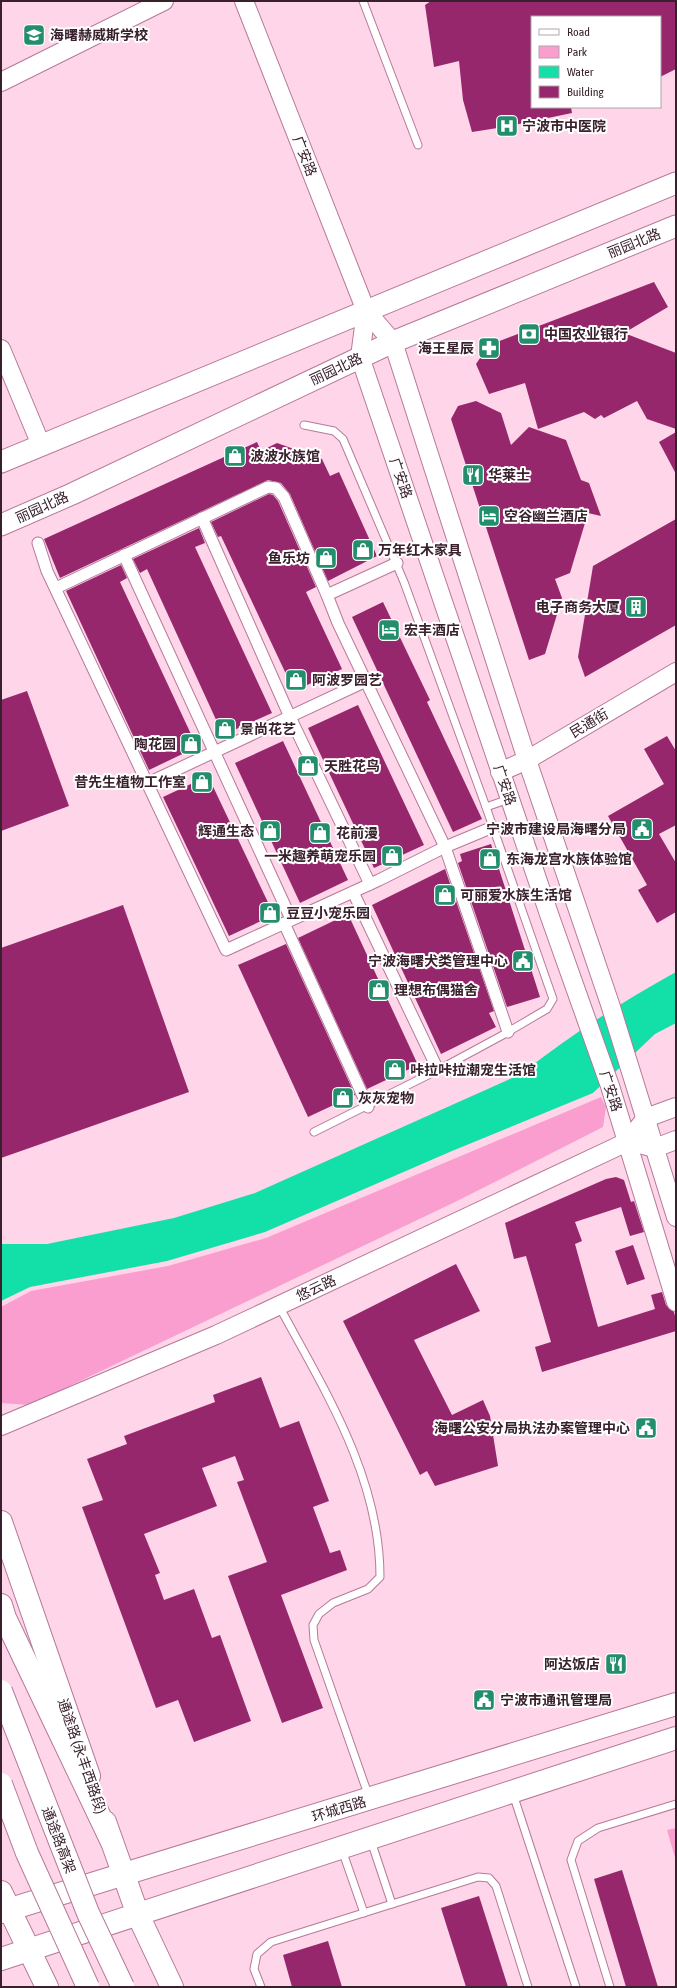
<svg xmlns="http://www.w3.org/2000/svg" width="677" height="1988" viewBox="0 0 677 1988" font-family="'Asap Condensed','Noto Sans SC',sans-serif">
<style>
.green{fill:#fa9dcf}
.water{fill:#13e0a9}
.building{fill:#97276d}
.lines{fill:none;stroke-linecap:round;stroke-linejoin:round}
.service-casing{stroke:#b7799a;stroke-width:9}
.pedestrian-casing{stroke:#b7799a;stroke-width:13}
.tertiary-casing{stroke:#b7799a;stroke-width:20}
.secondary-casing{stroke:#b7799a;stroke-width:23}
.primary-casing{stroke:#b7799a;stroke-width:24}
.trunk-casing{stroke:#b7799a;stroke-width:24}
.service{stroke:#fff;stroke-width:7}
.pedestrian{stroke:#fff;stroke-width:11}
.tertiary{stroke:#fff;stroke-width:18}
.secondary{stroke:#fff;stroke-width:21}
.primary{stroke:#fff;stroke-width:22}
.trunk{stroke:#fff;stroke-width:22}
.trunk-bridge-casing{stroke:#b7799a;stroke-width:24;stroke-linecap:butt}
.trunk-bridge{stroke:#fff;stroke-width:22}
.labels{text-anchor:middle;stroke-width:4;stroke-linejoin:round;paint-order:stroke}
.poi-label{font-size:14px;font-weight:bold;fill:#39202d;stroke:#fff;text-anchor:start}
.street-label{font-size:14px;fill:#39202d;stroke:#fff}
</style>
<rect width="100%" height="100%" fill="#fed5e9"/>
<g class="green">
<polygon points="601,1097 606,1107 603,1127 455,1202 30,1405 1,1403 1,1307 31,1291 168,1266 266,1238"/>
<polygon points="676,1828 676,1861 667,1830"/>
</g>
<path class="water" d="M676 972V1023L655 1034 593 1093 452 1151 265 1232 167 1261 30 1287 1 1301V1244H47L174 1218 255 1193 521 1074C570 1035 622 1002 676 972Z"/>
<g class="building">
<polygon points="431,1 676,1 676,69 660,77 660,17 532,17 532,107 571,107 572,113 504,127 472,132 463,100 459,61 434,67 425,5"/>
<polygon points="654,282 668,307 624,333 676,353 676,429 647,419 637,401 604,418 601,415 595,419 584,412 538,429 525,383 489,394 476,364 489,345"/>
<polygon points="476,401 501,413 511,445 529,427 566,440 581,480 589,483 601,516 588,513 570,573 555,579 562,598 545,654 529,660 451,419 458,406"/>
<polygon points="676,432 676,474 659,442"/>
<polygon points="257,442 261,451 277,443 322,459 330,476 339,472 377,556 328,581 290,494 281,483 268,480 60,578 44,539"/>
<polygon points="269,494 273,495 278,501 316,587 306,592 342,669 294,691 221,536 218,537 211,522"/>
<polygon points="676,519 676,625 585,677 578,657 593,566"/>
<polygon points="199,528 205,543 195,547 272,713 223,735 147,569 140,573 133,559"/>
<polygon points="121,565 127,578 120,582 197,747 149,770 66,591"/>
<polygon points="383,602 430,700 427,702 482,819 453,832 352,617"/>
<polygon points="27,691 69,806 1,831 1,700"/>
<polygon points="358,705 424,845 374,868 308,728"/>
<polygon points="667,736 676,751 676,825 659,834 676,863 676,912 657,923 638,890 647,885 608,816 664,784 644,749"/>
<polygon points="283,741 348,880 300,903 235,763"/>
<polygon points="208,776 274,915 229,936 163,797"/>
<polygon points="491,844 540,997 507,1007 458,863 462,861 460,854"/>
<polygon points="445,869 494,1011 489,1013 496,1027 441,1054 372,905"/>
<polygon points="123,905 189,1092 1,1158 1,948"/>
<polygon points="348,914 418,1065 367,1089 298,938"/>
<polygon points="286,944 355,1095 308,1117 238,965"/>
<polygon points="616,1177 624,1180 631,1202 634,1201 644,1232 630,1236 621,1207 575,1222 582,1241 575,1244 598,1327 655,1309 651,1295 662,1292 666,1305 674,1312 676,1320 676,1331 542,1372 535,1347 551,1342 526,1256 514,1259 505,1223 606,1179"/>
<polygon points="633,1245 645,1279 627,1285 615,1251"/>
<polygon points="456,1264 480,1311 414,1340 452,1415 483,1400 490,1416 498,1466 435,1486 427,1471 420,1475 343,1321"/>
<polygon points="261,1377 280,1428 299,1421 329,1501 313,1507 330,1553 340,1550 347,1570 281,1595 323,1708 282,1723 228,1576 267,1562 237,1482 244,1480 235,1456 202,1468 217,1506 144,1534 160,1573 155,1575 164,1600 194,1589 212,1638 220,1635 251,1721 194,1742 178,1700 156,1708 82,1507 103,1500 87,1459 127,1444 124,1436 215,1402 213,1395"/>
<polygon points="622,1870 658,1987 626,1987 594,1879"/>
<polygon points="479,1896 508,1987 466,1987 441,1908"/>
<polygon points="328,1941 342,1987 292,1987 283,1955"/>
</g>
<g class="lines">
<g class="service-casing">
<g id="service">
<polyline points="363,1 418,145"/>
<polyline points="304,425 334,431 343,439 404,582 486,807 509,799"/>
<polyline points="314,1132 438,1070 501,1036 547,1009 553,999 486,807"/>
<path d="M279 1306C325 1391 380 1477 380 1577L368 1589 333 1603 319 1614 313 1625 314 1640 369 1797"/>
<polyline points="513,1794 576,1987"/>
<polyline points="371,1841 392,1904"/>
<polyline points="342,1850 364,1913"/>
<polyline points="261,1987 254,1969 257,1954 271,1942 478,1877 489,1878 496,1886 528,1987"/>
<polyline points="610,1987 571,1860 578,1841 598,1828 676,1804"/>
</g>
</g>
<g class="pedestrian-casing">
<g id="pedestrian">
<polyline points="202,518 290,717 370,884"/>
<polyline points="38,543 47,571 226,950 379,880 445,847 493,827"/>
<polyline points="124,555 291,919"/>
<polyline points="397,563 327,595 338,623 445,847 508,1032"/>
<polyline points="56,588 268,487 276,488 284,497 327,595"/>
<polyline points="148,783 366,681"/>
<polyline points="353,892 438,1070"/>
<polyline points="284,923 368,1107"/>
</g>
</g>
<g class="tertiary-casing">
<g id="tertiary">
<polyline points="244,1 366,311 393,342 527,760 610,1004 676,1217"/>
<polyline points="1,82 164,1"/>
<polyline points="366,311 360,357 550,917 610,1086 676,1302"/>
<polyline points="1,349 41,445"/>
<polyline points="500,772 527,760 676,672"/>
<polyline points="643,1145 655,1148 676,1140"/>
<polyline points="1,1426 216,1335 627,1142 646,1118 676,1107"/>
</g>
</g>
<g class="secondary-casing">
<g id="secondary">
<polyline points="1,462 676,183"/>
<polyline points="1,525 72,494 393,342 676,226"/>
</g>
</g>
<g class="primary-casing">
<g id="primary">
<polyline points="1,1522 89,1776"/>
<polyline points="105,1822 138,1915 172,1987"/>
<polyline points="1,1892 47,1987"/>
<polyline points="1,1912 676,1704"/>
<polyline points="1,1959 676,1738"/>
</g>
</g>
<g class="trunk-casing">
<polyline id="trunk" points="1,1605 5,1618 111,1840"/>
</g>
<use href="#service" class="service"/>
<use href="#pedestrian" class="pedestrian"/>
<use href="#tertiary" class="tertiary"/>
<use href="#secondary" class="secondary"/>
<use href="#primary" class="primary"/>
<use href="#trunk" class="trunk"/>
<g class="trunk-bridge-casing">
<g id="trunk-bridge">
<polyline points="1,1691 88,1913 123,1987"/>
<polyline points="1,1784 27,1853 88,1987"/>
</g>
</g>
<use href="#trunk-bridge" class="trunk-bridge"/>
</g>
<defs>
<g id="school-square" transform="scale(1.15)"><rect x="-9" y="-9" width="18" height="18" rx="4" fill="#238e6c" stroke="#fff"/><path d="M0-5L7-2L0 1L-7-2ZM-4 1L0 2.5L4 1V4Q0 6-4 4Z" fill="#fff"/></g>
<g id="hospital-square" transform="scale(1.15)"><rect x="-9" y="-9" width="18" height="18" rx="4" fill="#238e6c" stroke="#fff"/><path d="M-5-5h3v3.5h4V-5h3V5h-3V1.5h-4V5h-3Z" fill="#fff"/></g>
<g id="bank-square" transform="scale(1.15)"><rect x="-9" y="-9" width="18" height="18" rx="4" fill="#238e6c" stroke="#fff"/><path d="M-6-4H6V4H-6ZM0-2.3a2.3 2.3 0 1 0 0 4.6a2.3 2.3 0 1 0 0-4.6Z" fill="#fff"/></g>
<g id="pharmacy-square" transform="scale(1.15)"><rect x="-9" y="-9" width="18" height="18" rx="4" fill="#238e6c" stroke="#fff"/><path d="M-2-6h4v4h4v4h-4v4h-4v-4h-4v-4h4Z" fill="#fff"/></g>
<g id="shop-square" transform="scale(1.15)"><rect x="-9" y="-9" width="18" height="18" rx="4" fill="#238e6c" stroke="#fff"/><path d="M-5-2.5h2.3a2.7 3.5 0 0 1 5.4 0H5L5.5 6h-11ZM-1.5-2.5h3a1.5 2.3 0 0 0-3 0Z" fill="#fff"/></g>
<g id="restaurant-square" transform="scale(1.15)"><rect x="-9" y="-9" width="18" height="18" rx="4" fill="#238e6c" stroke="#fff"/><path d="M-5-6h1v4h1v-4h1v4h1v-4h1v5L-1.5 .5V6h-2V.5L-5-1ZM5-6V6H3V1.5H1.5Q1.5-4 5-6Z" fill="#fff"/></g>
<g id="hotel-square" transform="scale(1.15)"><rect x="-9" y="-9" width="18" height="18" rx="4" fill="#238e6c" stroke="#fff"/><path d="M-6-4.5h1.5V1H6V5H4.5V3h-9V5H-6ZM-4 0a1.8 1.8 0 1 1 3.6 0ZM.5 0V-2.5h3Q6-2.5 6 0Z" fill="#fff"/></g>
<g id="building-square" transform="scale(1.15)"><rect x="-9" y="-9" width="18" height="18" rx="4" fill="#238e6c" stroke="#fff"/><path d="M-4-6H4V6H1V3H-1V6H-4ZM-2.5-4.3h1.7v1.8h-1.7ZM.8-4.3h1.7v1.8H.8ZM-2.5-1h1.7V.8h-1.7ZM.8-1h1.7V.8H.8Z" fill="#fff"/></g>
<g id="civic-square" transform="scale(1.15)"><rect x="-9" y="-9" width="18" height="18" rx="4" fill="#238e6c" stroke="#fff"/><path d="M-.6-6.5H3V-4.5H.6V-3L4-1V1h2V6H-6V1h2V-1L-.6-3ZM-1.2 2.5V6h2.4V2.5Z" fill="#fff"/></g>
</defs>
<g fill-rule="evenodd">
<use href="#school-square" x="34" y="35"/>
<use href="#hospital-square" x="507" y="126"/>
<use href="#bank-square" x="529" y="334"/>
<use href="#pharmacy-square" x="489" y="348"/>
<use href="#shop-square" x="235" y="456"/>
<use href="#restaurant-square" x="473" y="475"/>
<use href="#hotel-square" x="489" y="516"/>
<use href="#shop-square" x="363" y="550"/>
<use href="#shop-square" x="326" y="558"/>
<use href="#building-square" x="636" y="607"/>
<use href="#hotel-square" x="389" y="630"/>
<use href="#shop-square" x="296" y="680"/>
<use href="#shop-square" x="225" y="729"/>
<use href="#shop-square" x="191" y="744"/>
<use href="#shop-square" x="308" y="766"/>
<use href="#shop-square" x="202" y="782"/>
<use href="#civic-square" x="642" y="829"/>
<use href="#shop-square" x="270" y="831"/>
<use href="#shop-square" x="320" y="833"/>
<use href="#shop-square" x="392" y="856"/>
<use href="#shop-square" x="490" y="859"/>
<use href="#shop-square" x="445" y="895"/>
<use href="#shop-square" x="270" y="913"/>
<use href="#civic-square" x="523" y="961"/>
<use href="#shop-square" x="379" y="990"/>
<use href="#shop-square" x="395" y="1070"/>
<use href="#shop-square" x="343" y="1098"/>
<use href="#civic-square" x="646" y="1428"/>
<use href="#restaurant-square" x="616" y="1664"/>
<use href="#civic-square" x="484" y="1700"/>
</g>
<g class="labels">
<g class="poi-label">
<text x="50" y="40">海曙赫威斯学校</text>
<text x="522" y="131">宁波市中医院</text>
<text x="544" y="339">中国农业银行</text>
<text x="474" y="353" text-anchor="end">海王星辰</text>
<text x="250" y="461">波波水族馆</text>
<text x="488" y="480">华莱士</text>
<text x="504" y="521">空谷幽兰酒店</text>
<text x="378" y="555">万年红木家具</text>
<text x="310" y="563" text-anchor="end">鱼乐坊</text>
<text x="620" y="612" text-anchor="end">电子商务大厦</text>
<text x="404" y="635">宏丰酒店</text>
<text x="312" y="685">阿波罗园艺</text>
<text x="240" y="734">景尚花艺</text>
<text x="176" y="749" text-anchor="end">陶花园</text>
<text x="324" y="771">天胜花鸟</text>
<text x="186" y="787" text-anchor="end">昔先生植物工作室</text>
<text x="626" y="834" text-anchor="end">宁波市建设局海曙分局</text>
<text x="254" y="836" text-anchor="end">辉通生态</text>
<text x="336" y="838">花前漫</text>
<text x="376" y="861" text-anchor="end">一米趣养萌宠乐园</text>
<text x="506" y="864">东海龙宫水族体验馆</text>
<text x="460" y="900">可丽爱水族生活馆</text>
<text x="286" y="918">豆豆小宠乐园</text>
<text x="508" y="966" text-anchor="end">宁波海曙犬类管理中心</text>
<text x="394" y="995">理想布偶猫舍</text>
<text x="410" y="1075">咔拉咔拉潮宠生活馆</text>
<text x="358" y="1103">灰灰宠物</text>
<text x="630" y="1433" text-anchor="end">海曙公安分局执法办案管理中心</text>
<text x="600" y="1669" text-anchor="end">阿达饭店</text>
<text x="500" y="1705">宁波市通讯管理局</text>
</g>
<g class="street-label">
<text transform="translate(305 156) rotate(69)" y="5">广安路</text>
<text transform="translate(634 243) rotate(-22)" y="5">丽园北路</text>
<text transform="translate(336 369) rotate(-25)" y="5">丽园北路</text>
<text transform="translate(401 478) rotate(71)" y="5">广安路</text>
<text transform="translate(42 507) rotate(-24)" y="5">丽园北路</text>
<text transform="translate(589 723) rotate(-31)" y="5">民通街</text>
<text transform="translate(505 785) rotate(71)" y="5">广安路</text>
<text transform="translate(611 1091) rotate(72)" y="5">广安路</text>
<text transform="translate(316 1288) rotate(-25)" y="5">悠云路</text>
<text transform="translate(82 1756) rotate(71)" y="5">通途路 (永丰西路段)</text>
<text transform="translate(339 1809) rotate(-17)" y="5">环城西路</text>
<text transform="translate(59 1840) rotate(69)" y="5">通途路高架</text>
</g>
</g>
<rect width="677" height="1988" fill="none" stroke="#39202d" stroke-width="4"/>
<rect x="531" y="16" width="130" height="92" fill="#ffffff" stroke="#b0a6ab"/>
<rect x="539" y="29" width="20" height="6" fill="#ffffff" stroke="#b0a6ab"/>
<text x="567" y="36" font-size="12" fill="#39202d">Road</text>
<rect x="539" y="46" width="20" height="12" fill="#fa9dcf" stroke="#b0a6ab"/>
<text x="567" y="56" font-size="12" fill="#39202d">Park</text>
<rect x="539" y="66" width="20" height="12" fill="#13e0a9" stroke="#b0a6ab"/>
<text x="567" y="76" font-size="12" fill="#39202d">Water</text>
<rect x="539" y="86" width="20" height="12" fill="#97276d" stroke="#b0a6ab"/>
<text x="567" y="96" font-size="12" fill="#39202d">Building</text>
</svg>
